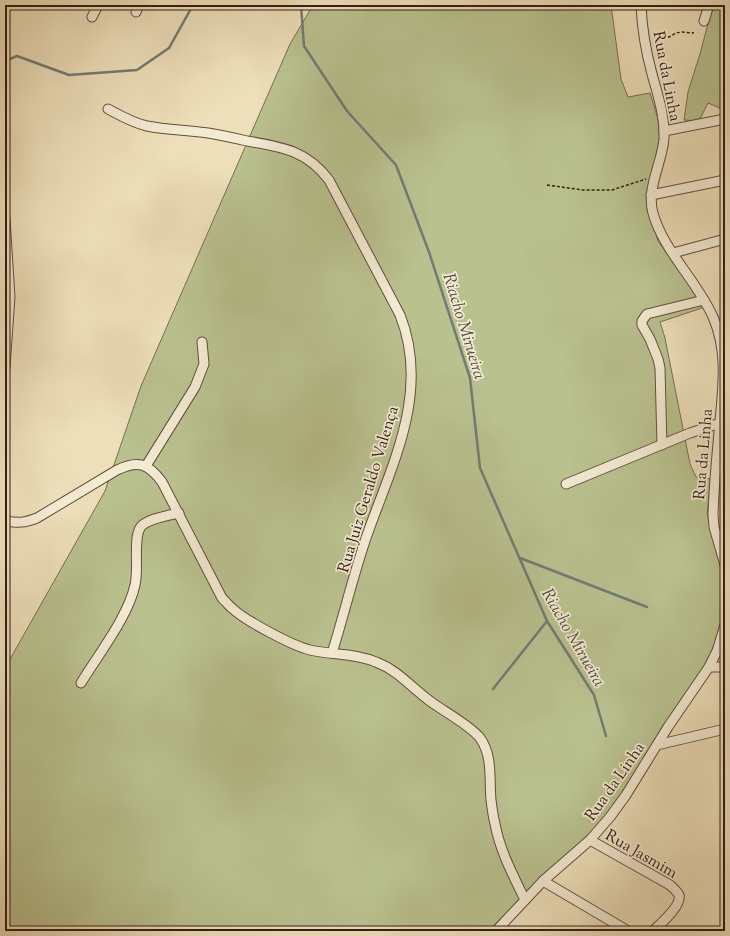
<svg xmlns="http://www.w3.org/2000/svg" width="730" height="936" viewBox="0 0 730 936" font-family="'Sorts Mill Goudy',serif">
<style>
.green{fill:#b9c18f;stroke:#776e51}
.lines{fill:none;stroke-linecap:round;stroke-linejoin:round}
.stream{stroke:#717c73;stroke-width:2.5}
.minor-casing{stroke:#634d3d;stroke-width:11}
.path{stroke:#351c13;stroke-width:1.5;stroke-dasharray:3 2;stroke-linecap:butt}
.minor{stroke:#f3ead2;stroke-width:9}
.labels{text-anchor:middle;stroke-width:3.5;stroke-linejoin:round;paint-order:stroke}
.street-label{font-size:16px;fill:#351c13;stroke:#f3ead2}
.water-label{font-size:17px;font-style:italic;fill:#534c43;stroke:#f3ead2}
</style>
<rect width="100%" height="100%" fill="#eddfba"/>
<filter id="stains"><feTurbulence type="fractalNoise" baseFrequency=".005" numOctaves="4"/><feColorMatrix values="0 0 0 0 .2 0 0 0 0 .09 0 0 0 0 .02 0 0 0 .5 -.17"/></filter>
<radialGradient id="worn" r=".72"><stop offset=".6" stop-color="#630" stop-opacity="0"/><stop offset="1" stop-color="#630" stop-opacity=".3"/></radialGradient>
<g class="green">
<polygon points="313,5 611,5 621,79 628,97 650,93 658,119 660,142 649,211 658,241 705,307 660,322 665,338 690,464 696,477 711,479 707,514 724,575 725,608 715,642 705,668 609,813 589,836 565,855 488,931 5,931 5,668 105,491 141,386 290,44"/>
<polygon points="713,5 725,5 725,108 720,108 708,103 699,121 684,120 688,92 700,54"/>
</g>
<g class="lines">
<g class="stream">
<polyline points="301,5 304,46 347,111 396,165 429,252 470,378 480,468 547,621 594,695 606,736"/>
<polyline points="5,61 17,56 69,75 137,70 169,48 193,5"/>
<polyline points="520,558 647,607"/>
<polyline points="493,689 547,621"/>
</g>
<g class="minor-casing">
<g id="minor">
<path d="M641 5C642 28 646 52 652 74 658 96 665 116 664 139 662 163 646 189 653 213 663 250 697 281 713 317 728 351 723 386 720 422 717 453 714 484 713 515L714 527 725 565"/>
<polyline points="136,12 139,5"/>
<polyline points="92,17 98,5"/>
<polyline points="704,21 709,5"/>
<path d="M108 109C121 116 133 123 147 126 167 130 188 130 208 133 221 135 234 138 247 141 282 147 306 150 329 180L400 315C431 393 391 466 366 538 353 576 344 615 332 653"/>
<polyline points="664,131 725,119"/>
<polyline points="651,195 725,180"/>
<polyline points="673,253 725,239"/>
<polyline points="5,367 10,297 5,219"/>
<polyline points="662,445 660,368 658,359 650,339 642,325 642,321 647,314 704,300"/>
<polyline points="146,466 195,387 204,364 202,342"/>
<polyline points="566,484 690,433 720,423"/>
<path d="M5 521C19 523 24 523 37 518L117 470C138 460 148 463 162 482L222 598C226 602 229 606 233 609 246 621 293 646 310 650 332 655 355 653 376 662 400 671 413 690 434 704 447 713 472 727 480 738 493 756 489 779 491 800 492 808 493 816 495 824 500 851 513 875 525 900"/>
<polyline points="709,667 725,667"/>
<path d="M81 683C98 655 128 617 135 585 139 569 133 540 140 528 145 519 170 515 179 513"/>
<polyline points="657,745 725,729"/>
<path d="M590 840 670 885C673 888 677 891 679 895 682 906 660 924 653 931"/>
<polyline points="543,881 628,931"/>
<polyline points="496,931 543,881 590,840 610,817 626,795 668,727 709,667 717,651 725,625"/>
</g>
</g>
<g class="path">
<polyline points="653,35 669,37 676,33 682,32 694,33"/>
<polyline points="547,185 583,190 612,190 646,179"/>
</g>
<use href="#minor" class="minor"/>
</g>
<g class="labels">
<g class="street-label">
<text transform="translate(668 76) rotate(79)" y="6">Rua da Linha</text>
<text transform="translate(702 454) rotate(-85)" y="6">Rua da Linha</text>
<text transform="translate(367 489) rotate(-73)" y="6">Rua Juiz Geraldo Valença</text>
<text transform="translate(614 781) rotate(-55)" y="6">Rua da Linha</text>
<text transform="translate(642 853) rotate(30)" y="6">Rua Jasmim</text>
</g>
<g class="water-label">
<text transform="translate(465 326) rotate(73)" y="6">Riacho Mirueira</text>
<text transform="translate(574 637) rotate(60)" y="6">Riacho Mirueira</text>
</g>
</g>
<rect width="730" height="936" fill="none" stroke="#eddfba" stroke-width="20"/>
<rect x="6" y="6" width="718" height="924" fill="none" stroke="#351c13" stroke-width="2"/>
<rect x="10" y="10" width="710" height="916" fill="none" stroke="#351c13"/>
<rect width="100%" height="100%" filter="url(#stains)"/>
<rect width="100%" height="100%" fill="url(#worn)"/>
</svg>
